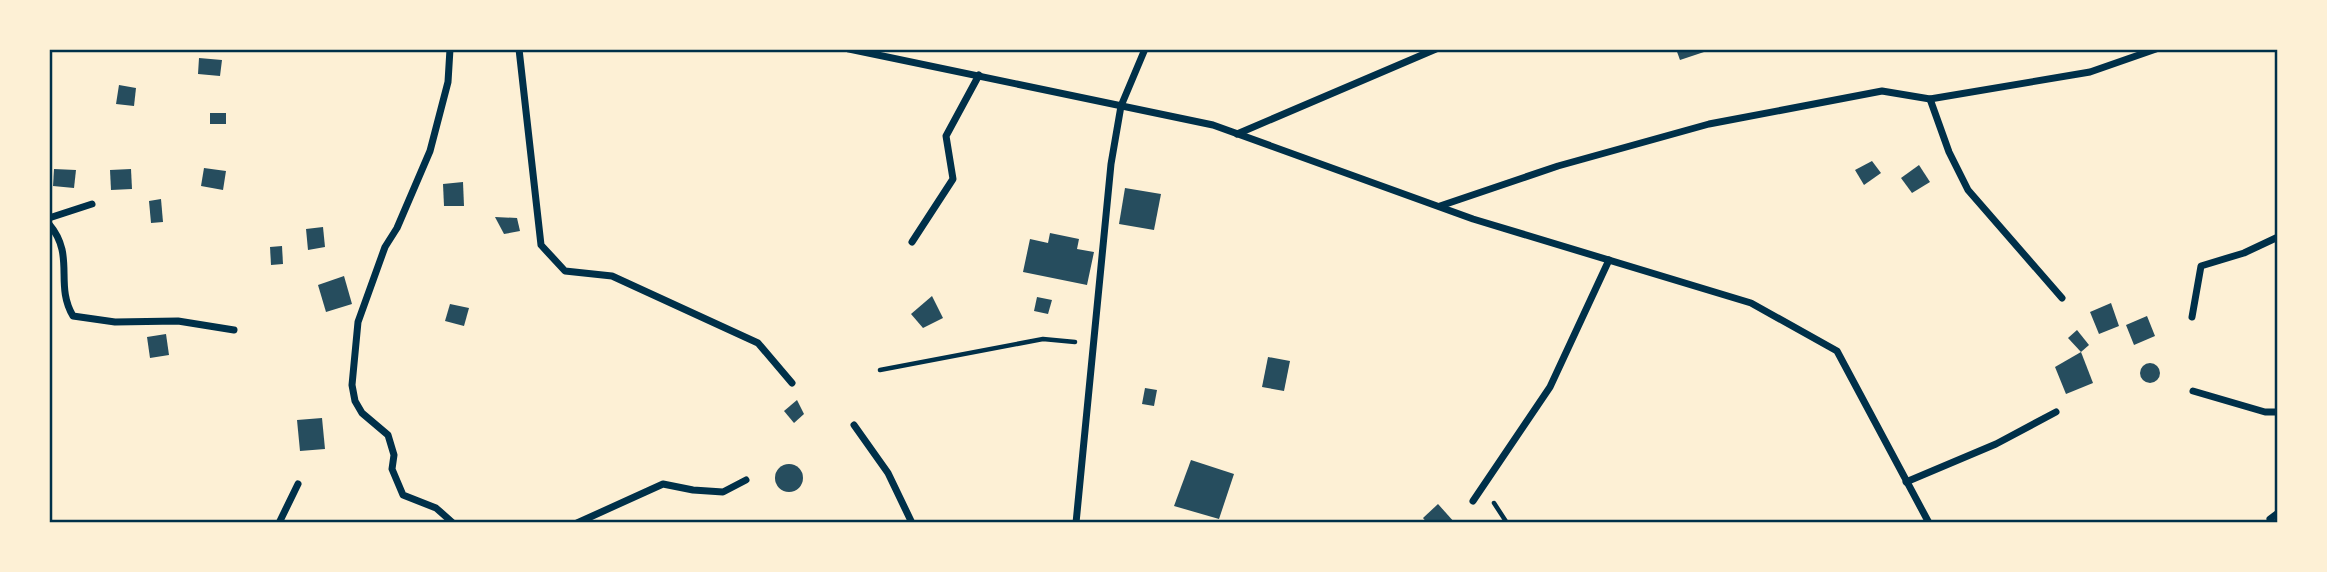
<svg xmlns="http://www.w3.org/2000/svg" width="2327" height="572" viewBox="0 0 2327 572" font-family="'Noto Serif',serif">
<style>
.building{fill:#264d5e}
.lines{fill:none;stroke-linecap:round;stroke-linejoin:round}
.path{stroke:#003049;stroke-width:4.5}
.minor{stroke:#003049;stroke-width:7}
.neatline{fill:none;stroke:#003049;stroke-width:2.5}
</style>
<rect width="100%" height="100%" fill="#fdf0d5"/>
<g class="building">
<polygon points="1676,49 1703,49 1704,52 1680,60"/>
<polygon points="199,58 222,60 220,76 198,74"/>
<polygon points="119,85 136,88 134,106 116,104"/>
<rect x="210" y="113" width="16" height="11"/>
<polygon points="1872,161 1881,173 1864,185 1855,170"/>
<polygon points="1919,165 1930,182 1912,193 1901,178"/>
<polygon points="204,168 226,171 223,190 201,186"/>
<polygon points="54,169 76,170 74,188 53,186"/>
<polygon points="131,169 132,189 111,190 110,170"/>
<polygon points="463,182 464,206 444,206 443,184"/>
<polygon points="1125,188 1161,194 1154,230 1119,224"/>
<polygon points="161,199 163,222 151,223 149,201"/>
<polygon points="495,217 517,218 520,231 504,234"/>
<polygon points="323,227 325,247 308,250 306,229"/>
<polygon points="1050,233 1079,239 1077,249 1094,252 1087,285 1023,272 1030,239 1048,243"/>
<polygon points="282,246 283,264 271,265 270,247"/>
<polygon points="344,276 352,304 326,312 318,285"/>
<polygon points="932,296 943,318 923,328 911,314"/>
<polygon points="1037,297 1052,300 1048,314 1034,311"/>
<polygon points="2111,303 2119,326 2099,334 2090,312"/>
<polygon points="450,304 469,308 464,326 445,321"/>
<polygon points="2147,316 2155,336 2134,345 2126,325"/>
<polygon points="2077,330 2089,345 2081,352 2068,338"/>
<polygon points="166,334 169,355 150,358 147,337"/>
<polygon points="2081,352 2093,383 2066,394 2055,367"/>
<polygon points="1268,357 1290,361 1284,391 1262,387"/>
<circle cx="2150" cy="373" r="10"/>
<polygon points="1145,388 1157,390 1154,406 1142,404"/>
<polygon points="797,400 804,414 794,423 784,411"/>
<polygon points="322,418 325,449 300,451 297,420"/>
<polygon points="1191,460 1234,474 1219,519 1174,506"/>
<circle cx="789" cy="478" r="14"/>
<polygon points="1438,504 1455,523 1427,523 1423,518"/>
</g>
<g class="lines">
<g class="path">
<polyline points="880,370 1043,339 1075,342"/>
<polyline points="1494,503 1507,523"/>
</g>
<g class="minor">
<polyline points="450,49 448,82 430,151 397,228 385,247 358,322 352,385 355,401 362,413 388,435 394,455 392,469 403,495 436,508 453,523"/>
<polyline points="519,49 541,245 565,271 612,276 758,343 792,383"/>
<polyline points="849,49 1213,125 1473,219 1751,303 1837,351 1929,523"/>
<polyline points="1930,99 1949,152 1968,190 2062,298"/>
<polyline points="1237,134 1436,49"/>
<polyline points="1440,206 1558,166 1709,124 1882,91 1930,99 2090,72 2156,49"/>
<polyline points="49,218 92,204"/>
<path d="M49 224C76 256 54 284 73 316L115 322 178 321 234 330"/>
<polyline points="912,242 953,179 946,136 979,75"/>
<polyline points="2192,317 2201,266 2244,253 2278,237"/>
<polyline points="2193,391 2265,412 2278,412"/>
<polyline points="854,425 888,473 912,523"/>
<polyline points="1906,482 1996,444 2056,412"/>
<polyline points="1473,501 1550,387 1609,260"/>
<polyline points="2270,519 2278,513"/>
<polyline points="279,523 298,484"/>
<polyline points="577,523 663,484 693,490 723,492 746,480"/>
<polyline points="1076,523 1111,164 1121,106 1145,49"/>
</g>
</g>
<rect width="2327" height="572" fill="none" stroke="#fdf0d5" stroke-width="102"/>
<rect x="51" y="51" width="2225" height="470" class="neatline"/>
</svg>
